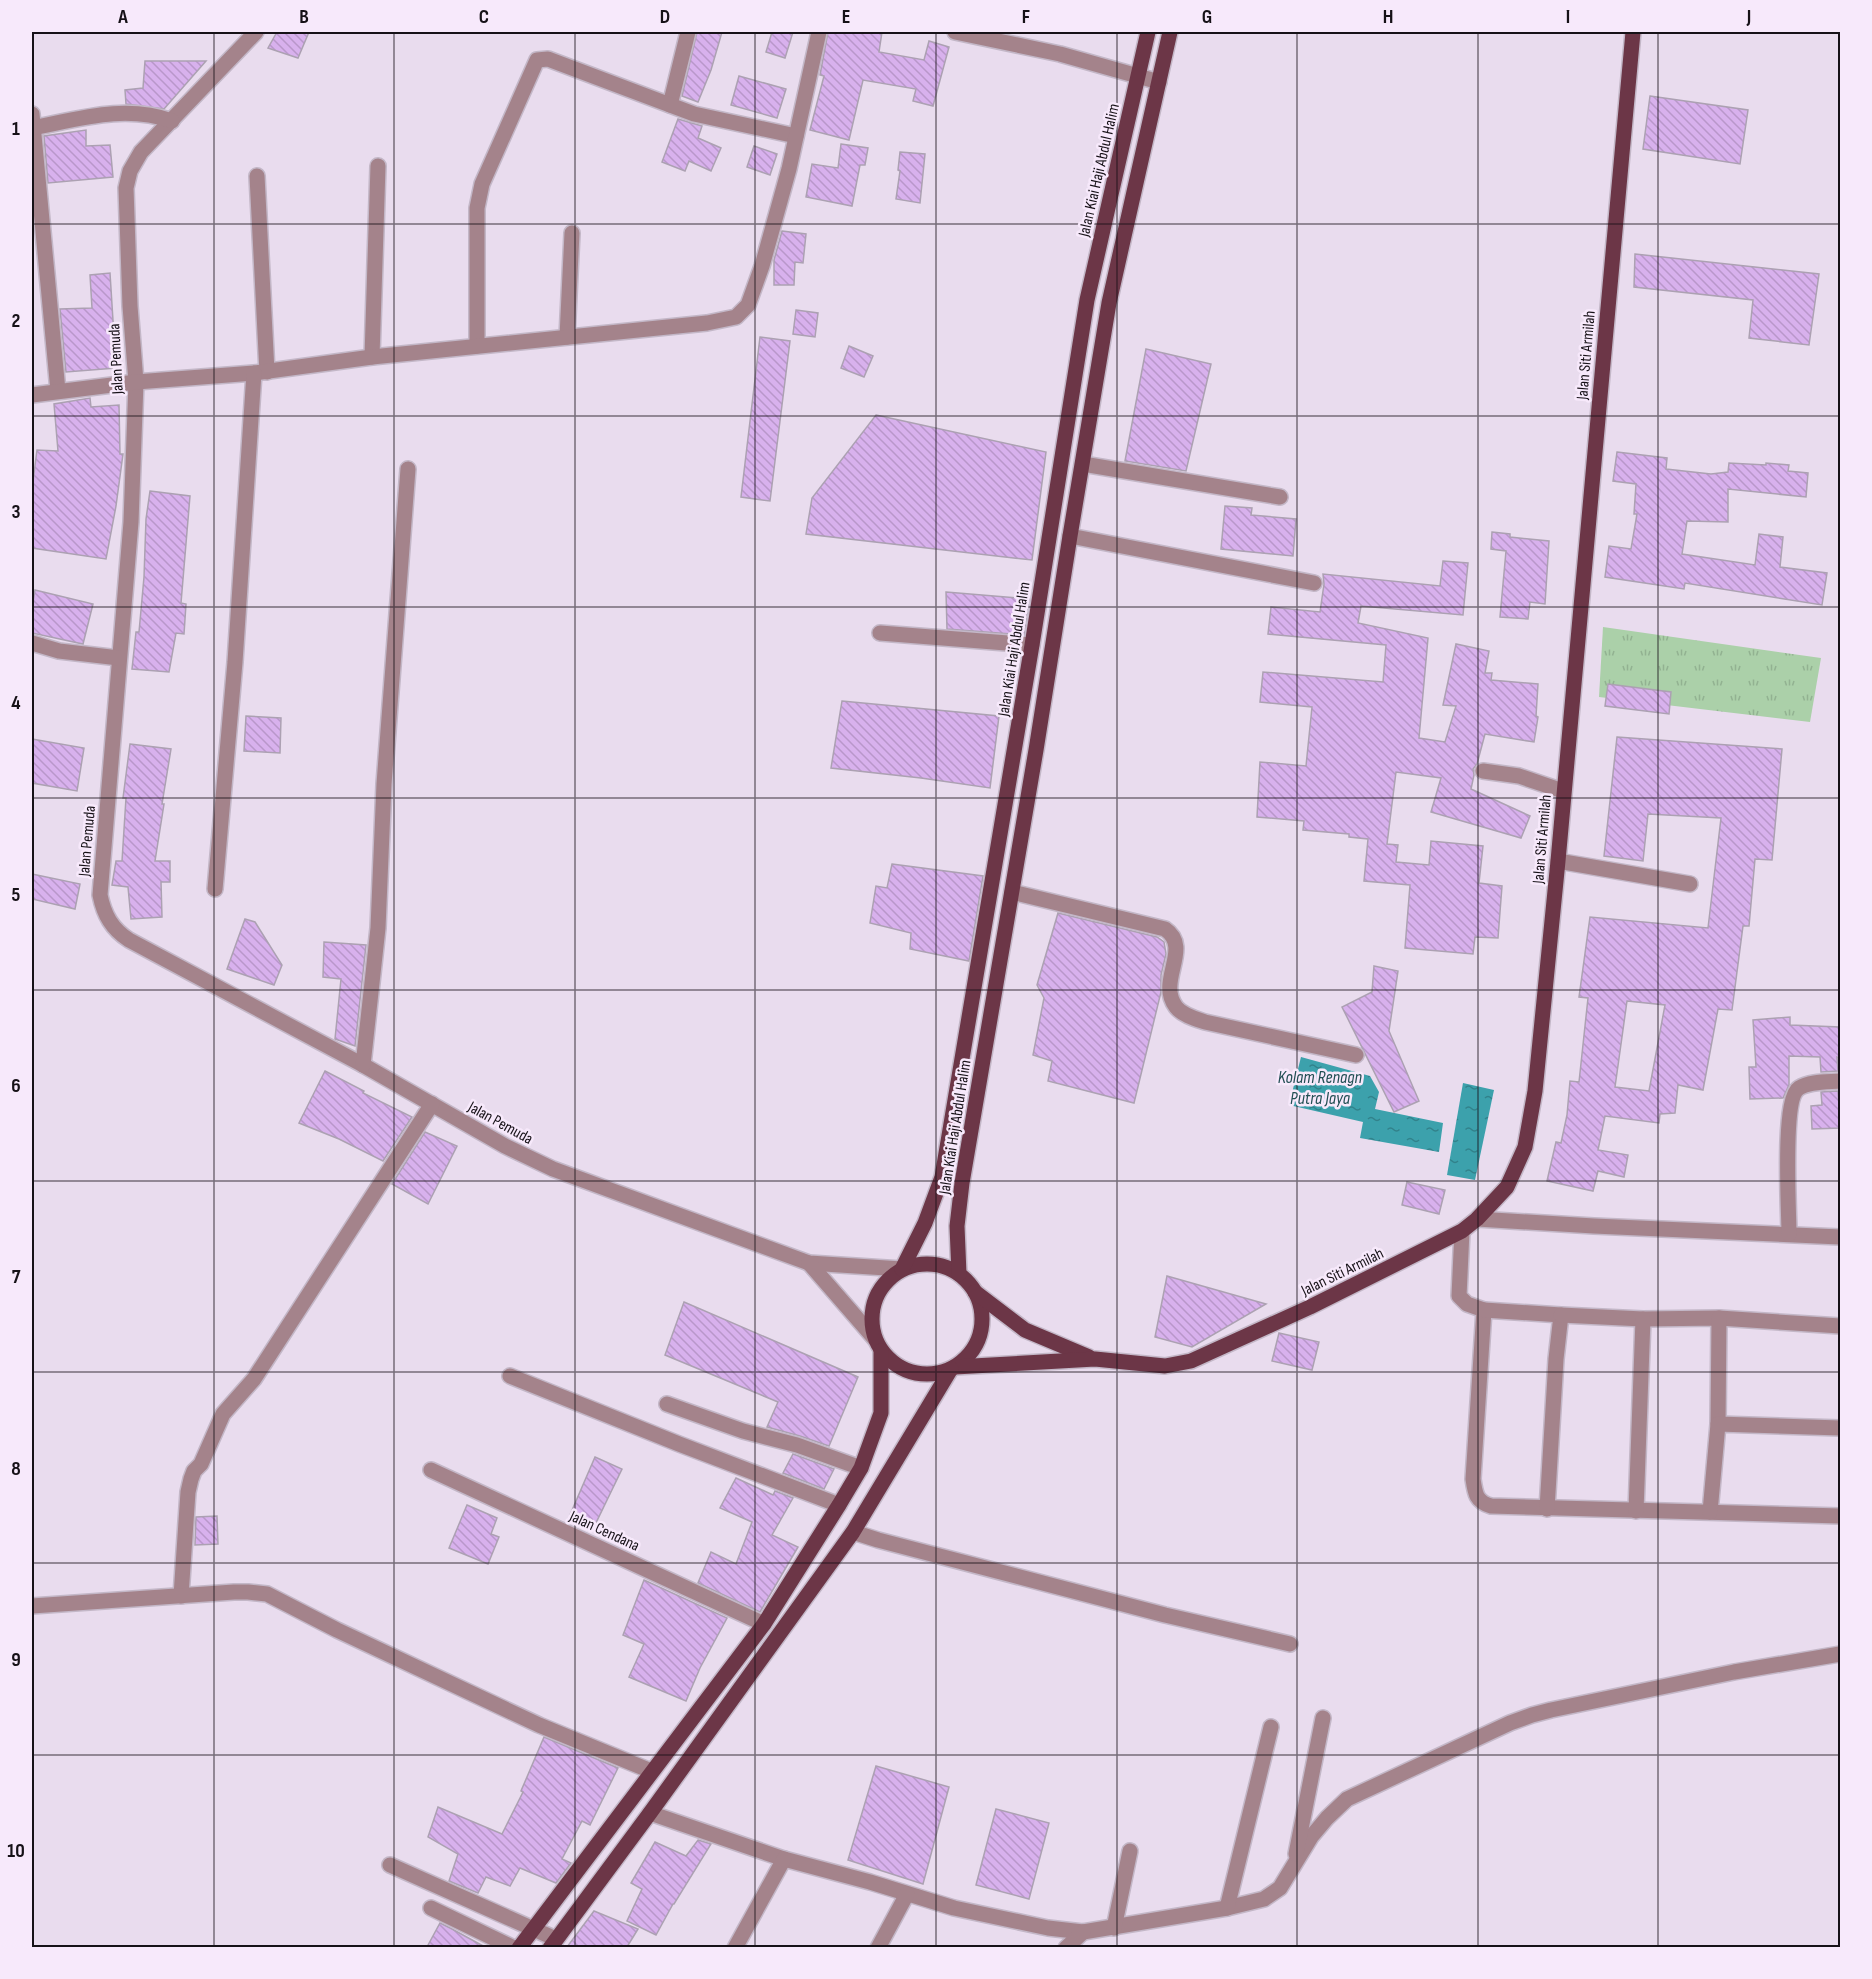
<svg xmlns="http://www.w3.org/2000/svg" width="1872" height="1979" viewBox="0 0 1872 1979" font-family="'Sofia Sans Condensed',sans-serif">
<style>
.grass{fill:url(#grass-tufts)}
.water{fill:url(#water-ripples)}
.building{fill:url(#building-back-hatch);stroke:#aca1b2;stroke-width:1.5;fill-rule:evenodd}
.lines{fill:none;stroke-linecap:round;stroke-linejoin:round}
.minor-casing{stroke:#c3b7c7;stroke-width:18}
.major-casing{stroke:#c3b7c7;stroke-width:18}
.minor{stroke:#a4838b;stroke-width:15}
.major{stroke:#6c3647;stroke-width:15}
.grid{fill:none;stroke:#161117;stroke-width:1.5;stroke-opacity:0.55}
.labels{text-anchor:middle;stroke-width:5;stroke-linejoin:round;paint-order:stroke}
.street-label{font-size:16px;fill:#161117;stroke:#f7e9fb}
.water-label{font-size:18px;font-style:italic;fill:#224f54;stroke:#f7e9fb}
.neatline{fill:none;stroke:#161117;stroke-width:2}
.grid-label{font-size:20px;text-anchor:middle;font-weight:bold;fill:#161117}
</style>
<defs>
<pattern id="grass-tufts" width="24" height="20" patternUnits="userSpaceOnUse" patternTransform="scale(1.5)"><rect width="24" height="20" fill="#abd0a9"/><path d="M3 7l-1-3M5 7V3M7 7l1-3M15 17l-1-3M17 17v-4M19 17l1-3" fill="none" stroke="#92b291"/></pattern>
<pattern id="water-ripples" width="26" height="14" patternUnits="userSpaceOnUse" patternTransform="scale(1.5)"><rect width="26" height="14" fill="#3ca1ac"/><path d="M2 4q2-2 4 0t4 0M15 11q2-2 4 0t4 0" fill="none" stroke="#31828b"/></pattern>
<pattern id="building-back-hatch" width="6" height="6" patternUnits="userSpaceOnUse" patternTransform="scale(1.5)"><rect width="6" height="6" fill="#d8b1ed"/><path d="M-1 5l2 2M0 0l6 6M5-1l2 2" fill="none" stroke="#b997ca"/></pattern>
</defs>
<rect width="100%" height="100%" fill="#e9dcee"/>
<polygon class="grass" points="1603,627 1821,658 1810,722 1599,697"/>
<g class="water">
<polygon points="1301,1057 1370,1076 1379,1092 1375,1109 1443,1123 1439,1152 1360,1138 1363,1122 1289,1105"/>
<polygon points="1463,1083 1494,1090 1475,1180 1447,1175"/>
</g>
<g class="building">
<polygon points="277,32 309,32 298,58 268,48"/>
<polygon points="697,32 722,32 711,70 698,102 682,96"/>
<polygon points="772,32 793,32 785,58 766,52"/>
<polygon points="828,32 882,32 879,52 924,60 929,41 949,47 933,106 913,101 916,89 863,80 849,140 810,130 824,76 820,75"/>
<polygon points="145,61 206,61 164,109 126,104 125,90 143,88"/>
<polygon points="739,76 786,89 777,118 731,105"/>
<polygon points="1650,96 1748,110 1740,164 1643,149"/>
<polygon points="678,119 702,126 698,138 721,148 711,171 689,161 685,171 662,162"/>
<polygon points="86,130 86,146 110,145 113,177 48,183 44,136"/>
<polygon points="841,144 868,148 865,165 860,165 852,206 806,197 812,164 838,168"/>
<polygon points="754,146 777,154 770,175 747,167"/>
<polygon points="900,152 925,154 920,203 896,199 900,171 898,170"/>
<polygon points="782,231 806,234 803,263 795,262 794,285 774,285 774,260"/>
<polygon points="1635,254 1819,274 1809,345 1749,338 1753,300 1634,287"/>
<polygon points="110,273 116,368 66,372 60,309 92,308 90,275"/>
<polygon points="796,310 818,313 815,337 793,334"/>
<polygon points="760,337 790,341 770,501 741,497"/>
<polygon points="849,346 873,356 864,377 841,368"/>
<polygon points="1146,349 1211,364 1186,471 1125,461"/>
<polygon points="90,398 91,407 119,405 120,454 123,454 116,506 106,559 32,548 32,489 37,450 58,451 54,404"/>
<polygon points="876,415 1046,452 1032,560 806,534 812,498"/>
<polygon points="1617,452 1667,458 1666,469 1711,474 1728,472 1729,463 1766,465 1766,463 1789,465 1788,471 1808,473 1806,497 1728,489 1728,522 1687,521 1682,554 1755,565 1759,534 1783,537 1780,567 1827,573 1822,605 1685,583 1684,589 1605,577 1609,546 1631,549 1637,514 1634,514 1636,484 1613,481"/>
<polygon points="150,491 190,496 181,603 186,604 184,634 176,633 169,672 132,669 136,632 139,632 144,577 146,519"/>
<polygon points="1225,506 1252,508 1251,515 1296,519 1293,556 1221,549"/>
<polygon points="1492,532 1510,534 1510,537 1549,541 1545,604 1530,602 1528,619 1500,617 1506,551 1491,549"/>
<polygon points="1443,561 1468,563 1463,615 1361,606 1358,623 1428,638 1419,738 1445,742 1456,706 1443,705 1456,644 1489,651 1485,673 1492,673 1491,680 1538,684 1536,716 1538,717 1534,742 1485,734 1477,764 1473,769 1474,775 1471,789 1530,816 1521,838 1431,812 1441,778 1396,772 1387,844 1398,845 1396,862 1429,865 1431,841 1483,846 1479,883 1502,886 1498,938 1475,937 1473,954 1405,948 1410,885 1364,881 1368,839 1349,837 1349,834 1303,830 1304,821 1257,817 1260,762 1306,766 1312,707 1260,702 1263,672 1383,682 1386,645 1268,634 1271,607 1320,612 1324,584 1323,574 1440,586"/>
<polygon points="35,590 93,604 83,644 32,633 32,608"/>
<polygon points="946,592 1029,599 1024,635 947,629"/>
<polygon points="1608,684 1671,692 1669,714 1605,706"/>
<polygon points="842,701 999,716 990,788 921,778 831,768"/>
<polygon points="246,716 281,718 280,753 244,751"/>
<path d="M1617 737 1782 749 1772 860 1755 859 1749 926H1743L1732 1010 1718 1009 1703 1090 1678 1085 1675 1113 1660 1114 1659 1123 1605 1116 1598 1150 1628 1155 1624 1177 1598 1171 1593 1191 1547 1181 1556 1142 1561 1143 1567 1115 1570 1081 1579 1082 1588 998 1579 997 1590 917 1708 928 1721 818 1648 814 1643 861 1604 856ZM1627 1001 1665 1005 1649 1091 1615 1087Z"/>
<polygon points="32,739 84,748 77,791 32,783"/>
<polygon points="130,744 171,749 162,804 164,804 155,861 170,861 170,882 161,882 162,917 131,919 128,887 112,885 116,861 122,861 126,798 123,798"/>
<polygon points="892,864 983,876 969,961 910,949 911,933 870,923 876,886 887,888"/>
<polygon points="32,874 80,884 75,909 32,899"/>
<polygon points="1058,913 1157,937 1164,942 1166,954 1161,975 1161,992 1134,1103 1048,1081 1052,1061 1033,1055 1044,998 1037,985"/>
<polygon points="245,919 255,922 282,965 274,985 227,969"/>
<polygon points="324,942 366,945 355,1046 335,1039 341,979 323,977"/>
<polygon points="1374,966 1398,971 1389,1031 1419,1101 1394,1112 1342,1007 1372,992"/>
<polygon points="1790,1017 1790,1025 1840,1027 1840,1058 1837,1057 1838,1071 1821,1072 1820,1057 1789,1056 1789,1085 1783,1098 1750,1099 1749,1067 1756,1067 1753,1020"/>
<polygon points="325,1071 364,1091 363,1093 412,1117 383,1161 339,1139 299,1123"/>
<polygon points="1838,1091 1839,1105 1840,1105 1840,1128 1812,1129 1811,1106 1822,1105 1821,1092"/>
<polygon points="425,1132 457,1146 428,1204 392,1184"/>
<polygon points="1407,1182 1445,1190 1439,1214 1402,1205"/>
<polygon points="1167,1276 1266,1304 1192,1347 1155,1337"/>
<polygon points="684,1302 858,1377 829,1446 800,1436 767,1427 778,1402 665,1355"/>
<polygon points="1279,1333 1319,1342 1312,1370 1272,1361"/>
<polygon points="793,1454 834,1469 824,1489 783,1473"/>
<polygon points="595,1457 622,1469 594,1527 570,1515"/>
<polygon points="736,1478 773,1495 775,1491 793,1498 772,1535 798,1547 760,1612 698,1583 711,1552 736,1564 752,1522 720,1508"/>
<polygon points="467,1505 497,1518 491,1534 499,1537 488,1564 449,1548"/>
<polygon points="217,1516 218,1544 195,1545 196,1517"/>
<polygon points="644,1580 727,1618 700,1668 686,1701 629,1677 644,1644 623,1635"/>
<polygon points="544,1737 618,1768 590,1825 582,1821 562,1859 571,1863 556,1883 520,1868 510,1886 486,1877 478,1893 449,1881 458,1854 428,1837 438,1807 502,1834 523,1792 521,1791"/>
<polygon points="876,1766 949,1787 923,1884 848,1860"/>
<polygon points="996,1809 1049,1823 1029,1899 976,1885"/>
<polygon points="698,1840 711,1844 674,1904 673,1904 656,1935 627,1921 642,1889 631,1883 655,1842 686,1856"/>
<polygon points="594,1911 638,1929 627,1947 567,1947"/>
<polygon points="440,1923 452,1929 485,1947 427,1947"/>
</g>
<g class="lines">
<g class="minor-casing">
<g id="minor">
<path d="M256 32 141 152 130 171 126 188 130 306 136 382 131 522 100 895C104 915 112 929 129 940L363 1065 505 1146 553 1169 809 1263 902 1269"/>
<polyline points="955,32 1060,54 1159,82"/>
<polyline points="670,105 688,32"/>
<polyline points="32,114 58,391"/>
<path d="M32 128C79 119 125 104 172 121"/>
<polyline points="257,176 267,372"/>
<polyline points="567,337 572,233"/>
<polyline points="477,346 477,208 482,184 537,60 548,59 694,114 796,136"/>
<polyline points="372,357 378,166"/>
<polyline points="32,395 136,382 254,373 372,357 707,323 736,317 748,305 762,266 789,169 819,32"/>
<polyline points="1083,464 1280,497"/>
<polyline points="1070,536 1314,583"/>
<polyline points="880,633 1032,645"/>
<polyline points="32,643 59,651 119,658"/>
<polyline points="1483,771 1519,776 1563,791"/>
<polyline points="1558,861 1690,884"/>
<polyline points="215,889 235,662 254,373"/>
<path d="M1012 892 1165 929C1193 948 1156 981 1176 1007 1182 1015 1196 1019 1205 1022L1356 1055"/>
<polyline points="363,1065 378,928 384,784 408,469"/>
<polyline points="1477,1219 1594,1226 1840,1237"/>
<path d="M1462 1231 1459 1296 1467 1304 1484 1310 1473 1479C1475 1493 1476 1502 1491 1506L1840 1516"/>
<path d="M1789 1234C1789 1211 1782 1099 1799 1088 1810 1081 1828 1082 1840 1081"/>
<polyline points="809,1263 875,1339"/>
<polyline points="1484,1310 1561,1315 1556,1359 1547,1509"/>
<polyline points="1561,1315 1643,1319 1719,1318 1840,1326"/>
<polyline points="510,1376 679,1444 839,1505"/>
<polyline points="667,1404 743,1431 797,1445 861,1468"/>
<polyline points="1718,1424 1719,1318"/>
<polyline points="431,1470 764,1624"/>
<polyline points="1636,1511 1643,1319"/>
<polyline points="1710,1512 1718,1424 1840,1428"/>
<polyline points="853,1532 878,1540 1165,1615 1290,1644"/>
<polyline points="181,1596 188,1492 191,1479 194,1471 201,1464 223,1414 254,1379 432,1104"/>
<polyline points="32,1606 234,1592 248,1592 267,1594 337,1630 539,1725 651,1771"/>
<polyline points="650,1813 784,1859 870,1882 954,1908 1048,1928 1083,1932 1227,1908 1264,1899 1280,1888 1311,1837 1327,1818 1347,1799 1510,1723 1532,1715 1551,1710 1734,1672 1840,1654"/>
<polyline points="1296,1854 1323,1718"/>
<polyline points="390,1865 556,1939"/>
<polyline points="431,1908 514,1948"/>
<polyline points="1227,1908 1271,1727"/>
<polyline points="1114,1928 1130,1851"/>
<polyline points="735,1948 784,1859"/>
<polyline points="878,1948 907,1894"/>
<polyline points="1066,1948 1083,1932"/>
</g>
</g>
<g class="major-casing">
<g id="major">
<circle cx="927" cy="1319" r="55"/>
<polyline points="902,1269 925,1223 942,1177 1032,645 1087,300 1148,32"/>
<polyline points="959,1274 957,1226 962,1183 1036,750 1070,536 1109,303 1170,32"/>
<polyline points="975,1292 1025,1330 1089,1357"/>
<polyline points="955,1367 1095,1359 1165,1366 1191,1361 1310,1307 1462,1231 1477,1219 1507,1187 1525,1147 1535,1091 1558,861 1633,32"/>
<polyline points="519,1948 764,1624 839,1505 861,1468 881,1413 881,1351"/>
<polyline points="550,1948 650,1813 853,1532 951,1369"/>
</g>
</g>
<use href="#minor" class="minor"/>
<use href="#major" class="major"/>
</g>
<path class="grid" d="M214 32V1948M394 32V1948M575 32V1948M755 32V1948M936 32V1948M1117 32V1948M1297 32V1948M1478 32V1948M1658 32V1948M32 224H1840M32 416H1840M32 607H1840M32 798H1840M32 990H1840M32 1181H1840M32 1372H1840M32 1563H1840M32 1755H1840"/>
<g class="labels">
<g class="street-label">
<text transform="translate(1098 170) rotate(-77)" y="6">Jalan Kiai Haji Abdul Halim</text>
<text transform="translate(1585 355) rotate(-85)" y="6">Jalan Siti Armilah</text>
<text transform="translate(115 359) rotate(-93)" y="6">Jalan Pemuda</text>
<text transform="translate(1013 649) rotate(-81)" y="6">Jalan Kiai Haji Abdul Halim</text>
<text transform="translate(1541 839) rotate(-85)" y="6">Jalan Siti Armilah</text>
<text transform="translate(86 841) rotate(-85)" y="6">Jalan Pemuda</text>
<text transform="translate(501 1122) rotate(29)" y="6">Jalan Pemuda</text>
<text transform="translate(954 1127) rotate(-81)" y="6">Jalan Kiai Haji Abdul Halim</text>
<text transform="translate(1342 1271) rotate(-26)" y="6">Jalan Siti Armilah</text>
<text transform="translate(605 1530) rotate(25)" y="6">Jalan Cendana</text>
</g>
<g class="water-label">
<text x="1320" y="1083">Kolam Renagn<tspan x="1320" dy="21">Putra Jaya</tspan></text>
</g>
</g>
<rect width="1872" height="1979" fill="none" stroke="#f7e9fb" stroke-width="66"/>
<rect x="33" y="33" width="1806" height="1913" class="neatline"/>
<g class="grid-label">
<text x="123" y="23">A</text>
<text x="304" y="23">B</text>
<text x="484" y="23">C</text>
<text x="665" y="23">D</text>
<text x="846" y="23">E</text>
<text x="1026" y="23">F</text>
<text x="1207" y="23">G</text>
<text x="1388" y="23">H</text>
<text x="1568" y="23">I</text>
<text x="1749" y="23">J</text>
<text x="16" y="135">1</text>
<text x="16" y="327">2</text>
<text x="16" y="518">3</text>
<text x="16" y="709">4</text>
<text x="16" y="901">5</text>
<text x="16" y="1092">6</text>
<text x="16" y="1283">7</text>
<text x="16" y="1475">8</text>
<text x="16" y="1666">9</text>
<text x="16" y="1857">10</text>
</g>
</svg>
